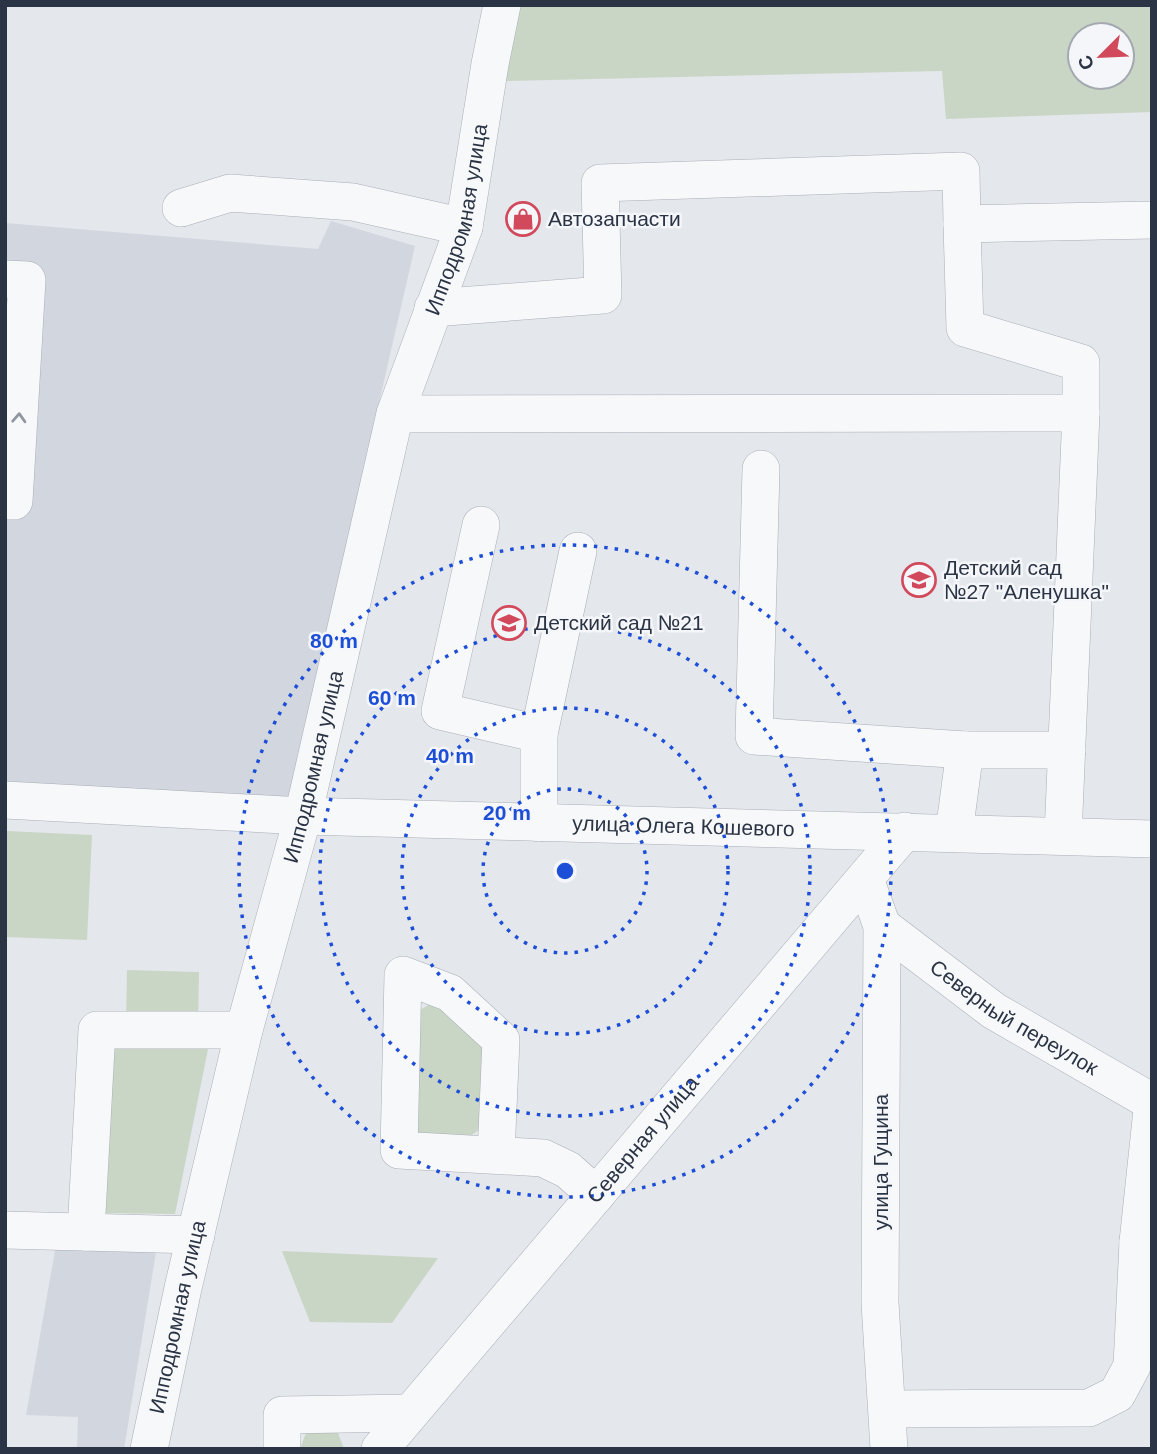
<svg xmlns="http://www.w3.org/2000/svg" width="1157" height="1454" viewBox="0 0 1157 1454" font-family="Arial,sans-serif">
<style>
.built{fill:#d2d6de}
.green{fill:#c9d6c5;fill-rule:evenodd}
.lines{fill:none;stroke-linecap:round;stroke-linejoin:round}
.minor-casing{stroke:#a9aeb7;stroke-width:38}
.minor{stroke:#f7f8fa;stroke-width:37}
.oneway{stroke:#9196a0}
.ring{fill:none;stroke:#1d4ed8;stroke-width:3.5;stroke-dasharray:3.5 7}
.labels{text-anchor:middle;stroke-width:5;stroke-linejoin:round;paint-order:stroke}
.street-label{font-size:21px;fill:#2b3445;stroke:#f4f6f9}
.poi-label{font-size:21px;fill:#2b3445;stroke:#f4f6f9;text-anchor:start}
.centre{fill:#1d4ed8;stroke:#f4f6f9;stroke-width:3.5}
.ring-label{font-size:21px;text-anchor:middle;font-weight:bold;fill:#1d4ed8;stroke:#f4f6f9;stroke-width:5;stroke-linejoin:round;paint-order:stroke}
</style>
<rect width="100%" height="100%" fill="#e4e7ec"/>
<g class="built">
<polygon points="331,221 415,246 287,803 5,786 5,223 318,249"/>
<polygon points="56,1245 157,1246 124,1449 77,1449 78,1417 26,1415"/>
</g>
<g class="green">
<path d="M519 5H1152V112L946 119 942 71 505 81ZM1080 35H1122V77H1080Z"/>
<polygon points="7,831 92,835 87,940 5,937"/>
<polygon points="127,970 199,972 198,1025 126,1024"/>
<polygon points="430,1004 447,1004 486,1046 483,1127 466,1139 423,1136 417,1132 420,1010"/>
<polygon points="113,1039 210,1039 175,1214 103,1213"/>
<polygon points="282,1251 438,1258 392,1323 310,1322"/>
<polygon points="321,1427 338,1433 344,1449 300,1449 306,1433"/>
</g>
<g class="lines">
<g class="minor-casing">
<g id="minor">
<polyline points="181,208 230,193 353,202 464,227"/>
<polyline points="962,224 965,328 1081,363 1081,413"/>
<polyline points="5,279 27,280 14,501 5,501"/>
<polyline points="433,308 603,295 600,183 961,171 962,224 1152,220"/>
<polyline points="395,414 1081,413 1063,836"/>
<polyline points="761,469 754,736 965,750"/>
<polyline points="481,525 440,711 539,734"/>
<path id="s1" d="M5 800 303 816 1152 839"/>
<polyline points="539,823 539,734 578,551"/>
<polyline points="954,833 965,750 1067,750"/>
<polyline points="865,879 882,926 880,1303 889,1449"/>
<path id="s2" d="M882 926 994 1011 1152 1102"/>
<polyline points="496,1155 501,1040 450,993 403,975 399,1150 543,1158 568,1170 596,1195"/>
<polyline points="5,1230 196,1235"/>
<polyline points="86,1232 97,1030 244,1030"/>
<polyline points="1138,1242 1152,1110"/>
<polyline points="887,1409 1089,1408 1117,1394 1132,1366 1138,1242 1152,1242"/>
<path id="s3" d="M149 1449 183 1288 244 1030 303 816 395 414 464 227 490 64 502 5"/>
<polyline points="282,1449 282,1415 410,1413"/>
<path id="s4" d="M380 1449 905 831"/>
</g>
</g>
<use href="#minor" class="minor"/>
</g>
<defs><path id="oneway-chevron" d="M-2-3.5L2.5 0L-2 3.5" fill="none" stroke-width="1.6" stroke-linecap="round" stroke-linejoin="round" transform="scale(1.75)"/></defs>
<use class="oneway" href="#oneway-chevron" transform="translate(19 418) rotate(-87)"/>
<g class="ring">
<circle cx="565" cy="871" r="82"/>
<circle cx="565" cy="871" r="163"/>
<circle cx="565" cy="871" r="245"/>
<circle cx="565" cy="871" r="326"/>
</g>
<defs>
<g id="shop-ring" transform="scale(1.75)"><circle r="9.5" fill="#f4f6f9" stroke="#d1495b" stroke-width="1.5"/><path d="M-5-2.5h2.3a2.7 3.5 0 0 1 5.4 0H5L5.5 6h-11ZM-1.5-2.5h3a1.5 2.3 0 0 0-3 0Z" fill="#d1495b"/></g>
<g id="school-ring" transform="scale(1.75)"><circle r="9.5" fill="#f4f6f9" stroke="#d1495b" stroke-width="1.5"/><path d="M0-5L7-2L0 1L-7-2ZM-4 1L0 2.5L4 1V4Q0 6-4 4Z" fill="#d1495b"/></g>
</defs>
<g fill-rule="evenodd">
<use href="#shop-ring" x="523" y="219"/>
<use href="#school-ring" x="919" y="580"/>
<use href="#school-ring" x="509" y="623"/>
</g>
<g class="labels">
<g class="street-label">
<text dy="7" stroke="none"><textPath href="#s3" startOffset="1269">Ипподромная улица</textPath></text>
<text dy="7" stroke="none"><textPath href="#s3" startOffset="702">Ипподромная улица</textPath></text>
<text dy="7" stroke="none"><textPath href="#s1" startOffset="679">улица Олега Кошевого</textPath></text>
<text dy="7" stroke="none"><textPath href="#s2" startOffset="161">Северный переулок</textPath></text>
<text dy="7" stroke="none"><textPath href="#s4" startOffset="406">Северная улица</textPath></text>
<text transform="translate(881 1162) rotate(-90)" y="7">улица Гущина</text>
<text dy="7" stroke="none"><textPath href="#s3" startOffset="135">Ипподромная улица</textPath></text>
</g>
<g class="poi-label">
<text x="548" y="226">Автозапчасти</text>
<text x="944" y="575">Детский сад<tspan x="944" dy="24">№27 "Аленушка"</tspan></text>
<text x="534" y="630">Детский сад №21</text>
</g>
</g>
<circle cx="565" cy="871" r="10" class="centre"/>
<g class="ring-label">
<text x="334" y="648">80 m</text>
<text x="392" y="705">60 m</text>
<text x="450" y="763">40 m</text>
<text x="507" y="820">20 m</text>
</g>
<rect width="1157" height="1454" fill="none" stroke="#2b3445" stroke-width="14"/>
<g transform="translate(1101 56) rotate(246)"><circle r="33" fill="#f4f6f9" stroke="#a4a8b1" stroke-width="2"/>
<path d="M0-5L12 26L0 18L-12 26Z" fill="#d1495b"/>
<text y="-10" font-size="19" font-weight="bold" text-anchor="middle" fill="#2b3445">С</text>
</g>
</svg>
